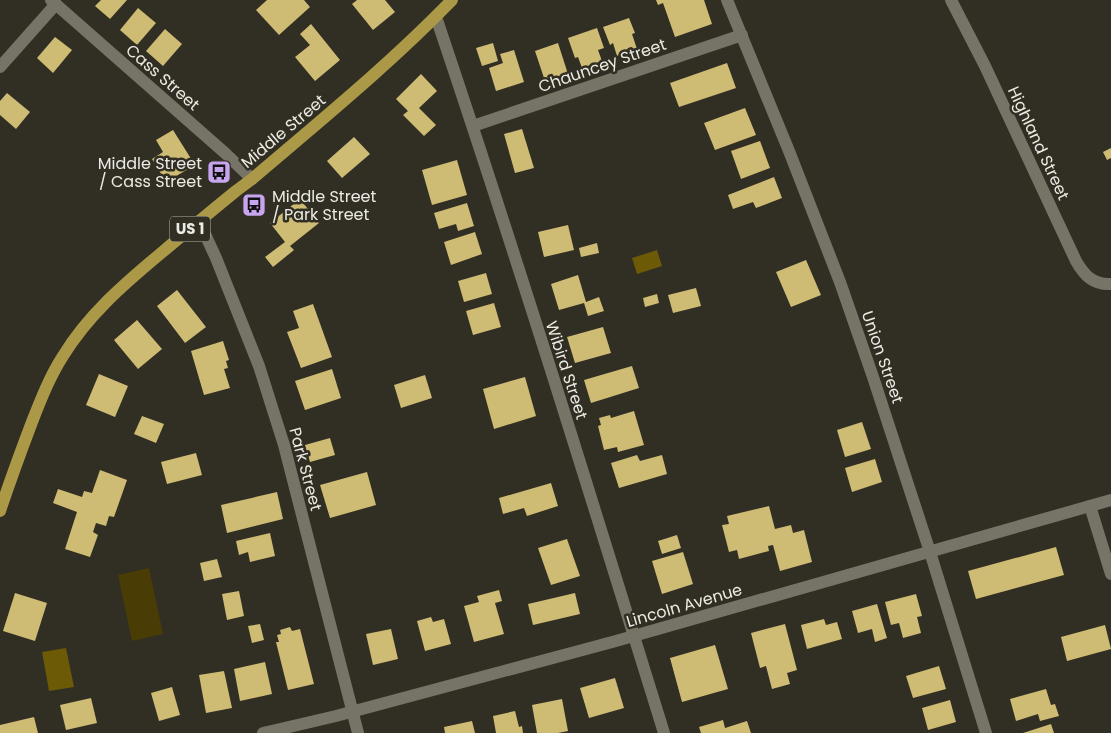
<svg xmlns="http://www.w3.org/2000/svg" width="1111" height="733" viewBox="0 0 1111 733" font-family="Poppins,sans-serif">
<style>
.green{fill:#493d05}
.water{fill:#6c5a06}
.building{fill:#cfbc74}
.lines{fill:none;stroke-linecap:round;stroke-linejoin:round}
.minor{stroke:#767367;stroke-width:12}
.primary{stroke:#ab9948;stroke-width:12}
.labels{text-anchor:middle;stroke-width:5;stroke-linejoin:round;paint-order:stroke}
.shield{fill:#312e24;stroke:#b3b2aa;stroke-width:1}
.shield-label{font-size:15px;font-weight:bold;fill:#ebeae3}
.street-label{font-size:16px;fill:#ebeae3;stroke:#312e24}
.poi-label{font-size:16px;fill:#ebeae3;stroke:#312e24;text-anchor:end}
</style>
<rect width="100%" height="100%" fill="#312e24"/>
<polygon class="green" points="149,568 163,634 132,641 118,575"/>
<g class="water">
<polygon points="657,250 662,266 637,274 632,258"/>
<polygon points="66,648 74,687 49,691 42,652"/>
</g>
<g class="building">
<polygon points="101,0 127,0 110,19 95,6"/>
<polygon points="267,0 304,0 310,7 279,35 256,10"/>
<polygon points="357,0 385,0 395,12 373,30 352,4"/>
<polygon points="656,0 704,0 712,24 675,37 663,3 658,5"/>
<polygon points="138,8 156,23 137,45 120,30"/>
<polygon points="629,18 635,33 632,34 637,49 617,56 613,43 610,45 603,27"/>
<polygon points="311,24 340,60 315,81 295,57 310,45 300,34"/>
<polygon points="597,28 604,48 598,50 602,61 582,68 578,57 575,58 568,38"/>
<polygon points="165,29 182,44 163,66 146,51"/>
<polygon points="55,37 72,50 53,73 37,58"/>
<polygon points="493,43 498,61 482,66 476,48"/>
<polygon points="558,43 568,74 545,81 535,51"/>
<polygon points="514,50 524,82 496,91 489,68 503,63 500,54"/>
<polygon points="727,63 736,88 679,107 670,83"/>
<polygon points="421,74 437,91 419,108 436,125 424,136 403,115 408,111 396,99"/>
<polygon points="7,93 30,112 16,129 0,115 0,101"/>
<polygon points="745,108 756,135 715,150 704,123"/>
<polygon points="522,129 534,168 515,173 504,134"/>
<polygon points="173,130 195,165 166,182 152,159 163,152 156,140"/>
<polygon points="354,137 370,154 342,178 327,161"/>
<polygon points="760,141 770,168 741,179 731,151"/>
<polygon points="1111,148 1111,158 1107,160 1103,152"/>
<polygon points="457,160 467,195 432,205 422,170"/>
<polygon points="774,177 782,198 756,208 753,202 733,209 728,195"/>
<polygon points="300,199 319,223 290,246 294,250 273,267 265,257 285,242 270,223"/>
<polygon points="467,203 474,226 458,231 456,224 439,229 434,213"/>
<polygon points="568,225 574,250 544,257 538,232"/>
<polygon points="475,232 482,254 451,265 444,242"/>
<polygon points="597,243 599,253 581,257 579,248"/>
<polygon points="806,260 821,295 791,307 776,272"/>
<polygon points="486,273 492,294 464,302 458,281"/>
<polygon points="578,275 586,302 599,297 604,311 588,316 584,303 559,310 551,284"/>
<polygon points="696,288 701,306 673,313 668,295"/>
<polygon points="177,290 206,327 185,343 157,306"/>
<polygon points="657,294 659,303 645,307 643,298"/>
<polygon points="494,303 501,327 473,335 466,311"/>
<polygon points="313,304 332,357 301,368 287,332 299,328 293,311"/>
<polygon points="137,320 162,349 138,369 114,340"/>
<polygon points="603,327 611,353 575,363 567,337"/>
<polygon points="223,341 229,360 226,361 228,368 224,369 230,388 204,395 191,351"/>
<polygon points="632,366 639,388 591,403 584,380"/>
<polygon points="332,369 341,398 305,410 295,381"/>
<polygon points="99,374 128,386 115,417 86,405"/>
<polygon points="425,375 432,398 401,408 394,385"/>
<polygon points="525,377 536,416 494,429 483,389"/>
<polygon points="634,411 644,445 618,452 617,447 604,450 598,426 601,425 599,418 610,415 611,418"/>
<polygon points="142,416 164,424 156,443 134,434"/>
<polygon points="862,422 871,449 845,457 837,430"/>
<polygon points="330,438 335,455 310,462 305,445"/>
<polygon points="196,453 202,475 167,484 161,462"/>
<polygon points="637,455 640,461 662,455 667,474 619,488 611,463"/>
<polygon points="875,459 882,482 852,492 845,468"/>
<polygon points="100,470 127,480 114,517 109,516 106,526 96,523 93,532 98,535 90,557 65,549 77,512 53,503 58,489 82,497 84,491 92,493"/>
<polygon points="367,472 376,505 330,518 320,485"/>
<polygon points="551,483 558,506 527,516 524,508 503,514 499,498"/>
<polygon points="277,492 283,519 227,533 221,505"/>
<polygon points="769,506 775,529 791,525 793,533 804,530 812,562 780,571 773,545 768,546 769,551 739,559 737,550 729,552 722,525 729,524 727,516"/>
<polygon points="270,533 275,556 250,562 248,552 239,555 236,541"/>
<polygon points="677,535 681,548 662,554 658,541"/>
<polygon points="567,539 580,576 551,585 538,548"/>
<polygon points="1056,547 1064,575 976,599 968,571"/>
<polygon points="683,552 693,584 662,594 652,561"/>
<polygon points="217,559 222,577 204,581 200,563"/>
<polygon points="499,590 502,601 495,603 504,634 474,642 464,606 479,602 477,596"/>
<polygon points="239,591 244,616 227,620 222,594"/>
<polygon points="15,593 47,603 35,641 3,631"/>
<polygon points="575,593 580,614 533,625 528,604"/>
<polygon points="916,594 922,616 917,617 921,633 903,638 899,623 891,625 885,602"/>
<polygon points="877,604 887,638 875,642 872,629 858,633 852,611"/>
<polygon points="431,617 433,622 444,619 451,644 425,651 417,621"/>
<polygon points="824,619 826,625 837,622 842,639 807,649 801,625"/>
<polygon points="260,624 264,640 252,643 248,626"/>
<polygon points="785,624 797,670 787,673 790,684 772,689 766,666 760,668 751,633"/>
<polygon points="1105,625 1111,649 1067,661 1061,637"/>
<polygon points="290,627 292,631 300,629 314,684 288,690 276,642 279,642 277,635 281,634 280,630"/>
<polygon points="391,629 398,659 373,665 366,634"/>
<polygon points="715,645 728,689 682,702 670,658"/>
<polygon points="265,662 272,694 240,701 234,669"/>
<polygon points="939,666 946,689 913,698 906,676"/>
<polygon points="224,671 232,708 206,713 199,675"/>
<polygon points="615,678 624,708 589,718 580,688"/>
<polygon points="172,687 180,715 159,721 151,693"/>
<polygon points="1046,689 1051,705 1055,704 1059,716 1040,721 1038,714 1016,721 1010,699"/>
<polygon points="91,698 97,723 66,730 60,705"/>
<polygon points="562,699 568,731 558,733 537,733 532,705"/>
<polygon points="950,700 956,722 928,730 922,708"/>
<polygon points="515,711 519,727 522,726 523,733 496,733 493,716"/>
<polygon points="34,717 38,733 0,733 0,725"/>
<polygon points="723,720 725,728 747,721 751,733 701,733 699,727"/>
<polygon points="472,721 475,733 445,733 444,727"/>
<polygon points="1051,724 1054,733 1023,733"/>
</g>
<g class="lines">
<g class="minor">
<polyline points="51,0 225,153 252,179"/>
<polyline points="727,0 789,151 840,282 873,377 930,552 986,733"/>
<path d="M951 0 985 66 1076 261C1084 275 1093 285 1111 284"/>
<path d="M436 17C516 254 590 494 664 733"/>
<polyline points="0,67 56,4"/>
<polyline points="473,126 742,35"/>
<polyline points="199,221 216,258 259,366 284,445 358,733"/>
<polyline points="1090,506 1111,574"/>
<polyline points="263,733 336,716 616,641 1111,500"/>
</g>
<path class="primary" d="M0 511C10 481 21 451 32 422 41 399 50 376 63 356 88 315 123 285 160 254 185 233 210 212 236 191L252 179C320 121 390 64 452 0"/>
</g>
<defs>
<g id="bus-square" transform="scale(1.25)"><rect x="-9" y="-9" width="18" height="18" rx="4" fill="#c8a6ef" stroke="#312e24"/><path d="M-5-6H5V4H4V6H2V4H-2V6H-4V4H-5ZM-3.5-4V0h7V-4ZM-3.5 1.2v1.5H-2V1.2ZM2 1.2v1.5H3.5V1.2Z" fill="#111"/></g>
</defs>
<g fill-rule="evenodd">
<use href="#bus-square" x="219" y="172"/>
<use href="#bus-square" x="254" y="205"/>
</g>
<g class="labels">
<rect class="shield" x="170" y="216.5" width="40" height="25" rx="4"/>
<g class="shield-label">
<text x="190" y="234">US 1</text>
</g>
<g class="street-label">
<text transform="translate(602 65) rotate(-19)" y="6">Chauncey Street</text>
<text transform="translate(163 77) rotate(41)" y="6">Cass Street</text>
<text transform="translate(283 131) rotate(-40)" y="6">Middle Street</text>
<text transform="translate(1039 143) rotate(65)" y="6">Highland Street</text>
<text transform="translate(883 357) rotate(71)" y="6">Union Street</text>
<text transform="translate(567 370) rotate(72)" y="6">Wibird Street</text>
<text transform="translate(306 469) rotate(75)" y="6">Park Street</text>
<text transform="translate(684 605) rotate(-16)" y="6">Lincoln Avenue</text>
</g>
<g class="poi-label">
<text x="202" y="169">Middle Street<tspan x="202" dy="18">/ Cass Street</tspan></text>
<text x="272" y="202" text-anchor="start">Middle Street<tspan x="272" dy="18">/ Park Street</tspan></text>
</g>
</g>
</svg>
